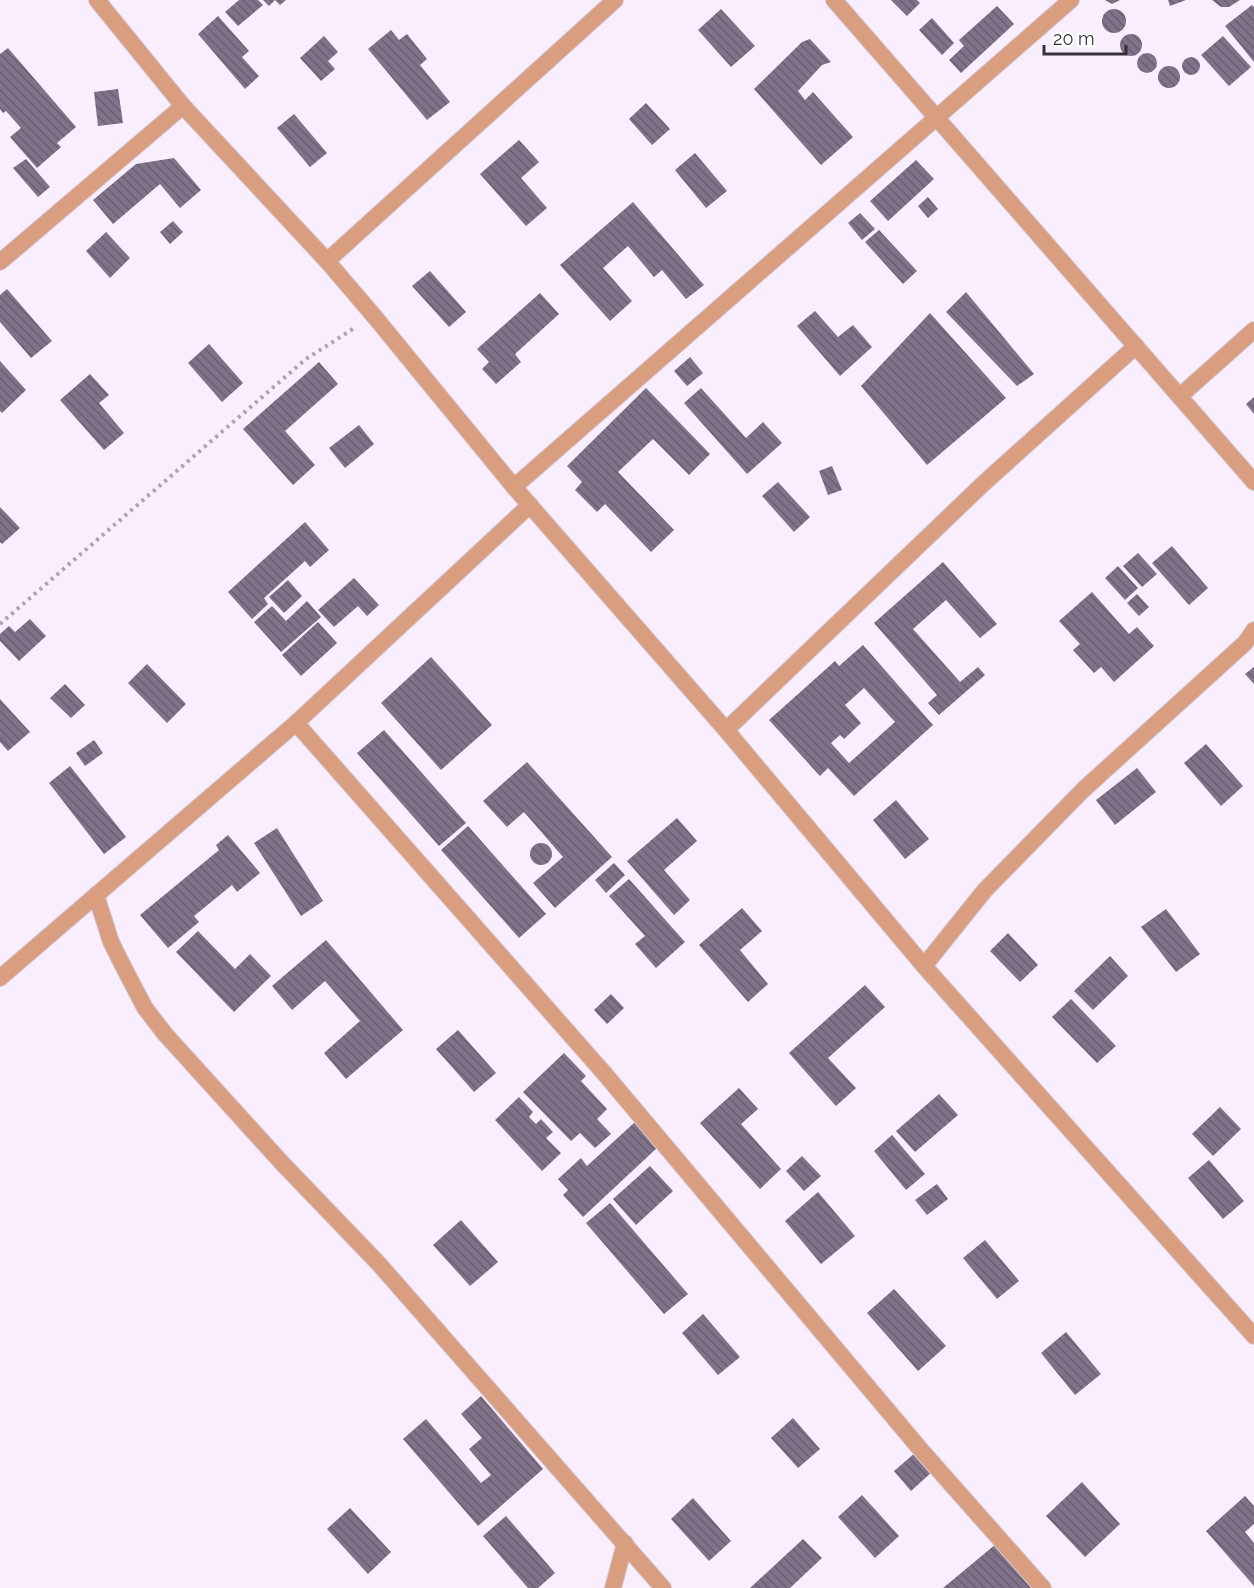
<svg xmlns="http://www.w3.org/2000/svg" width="1254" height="1588" viewBox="0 0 1254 1588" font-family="Raleway,sans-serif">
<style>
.building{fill:url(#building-back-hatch);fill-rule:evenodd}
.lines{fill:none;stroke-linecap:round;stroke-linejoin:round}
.minor-casing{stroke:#d5ccdb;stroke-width:18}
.path{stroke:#aca3b1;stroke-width:4;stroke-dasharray:3 4.5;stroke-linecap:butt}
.minor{stroke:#d99d7f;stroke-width:16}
</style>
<defs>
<pattern id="building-back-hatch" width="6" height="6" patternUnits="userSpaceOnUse" patternTransform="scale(1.5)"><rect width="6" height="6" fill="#807289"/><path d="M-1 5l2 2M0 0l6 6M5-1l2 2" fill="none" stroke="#6a5e71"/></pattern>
</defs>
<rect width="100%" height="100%" fill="#f8eefe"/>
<g class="building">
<polygon points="239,0 258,0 263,5 238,26 225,12"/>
<polygon points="263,0 286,0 280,5 275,0 269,6"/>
<polygon points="891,0 917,0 920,3 907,16"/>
<polygon points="1105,0 1120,0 1112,4"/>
<polygon points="1168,0 1186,0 1170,6"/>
<polygon points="1212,0 1240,0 1229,7 1221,7"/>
<polygon points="1252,5 1254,7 1254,62 1225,26"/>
<polygon points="997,6 1014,24 961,73 949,60 964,46 959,40"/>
<circle cx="1114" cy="21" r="12"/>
<polygon points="721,9 755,46 731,67 698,30"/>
<polygon points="218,16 249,51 242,57 259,76 245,89 198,34"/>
<polygon points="932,18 954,43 942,55 919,30"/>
<polygon points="391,30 399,40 407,34 427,59 420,65 450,102 427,120 368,49"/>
<circle cx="1131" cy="45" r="11"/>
<polygon points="324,36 338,52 328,61 335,69 321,81 300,58"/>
<polygon points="1223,36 1251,67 1229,86 1201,55"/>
<polygon points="810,39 831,62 822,65 798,91 805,100 813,92 853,137 821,165 754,89 802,42"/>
<polygon points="8,48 76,127 57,143 61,147 37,168 10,137 21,128 6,111 3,113 0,109 0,54"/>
<circle cx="1147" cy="63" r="10"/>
<circle cx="1191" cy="66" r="9"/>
<circle cx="1169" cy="77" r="11"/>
<polygon points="118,89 123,123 98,126 94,92"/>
<polygon points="646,103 670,129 652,145 629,119"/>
<polygon points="294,114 327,153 310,167 277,128"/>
<polygon points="519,140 539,162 521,178 547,208 526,226 480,174"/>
<polygon points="695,153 727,191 706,208 675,170"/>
<polygon points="174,158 201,190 180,208 160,184 113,224 93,200 136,164"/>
<polygon points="26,159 50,187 38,197 13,168"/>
<polygon points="916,160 934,179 888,221 870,201"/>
<polygon points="928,197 938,209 928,218 918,206"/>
<polygon points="633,202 704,285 686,299 662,270 654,277 628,246 603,268 632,301 610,321 560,265"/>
<polygon points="860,213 875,229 862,240 848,223"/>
<polygon points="173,221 183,232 170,244 160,232"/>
<polygon points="879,230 917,271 903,284 865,242"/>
<polygon points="106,232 130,258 110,278 86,251"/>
<polygon points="430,271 466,312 449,327 412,286"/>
<polygon points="7,289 52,341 31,358 0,322 0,295"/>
<polygon points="966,292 1034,374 1017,386 946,312"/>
<polygon points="540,293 559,314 515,354 521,362 496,384 482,369 489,362 477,349"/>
<polygon points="815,311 838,337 853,325 872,347 840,376 797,326"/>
<polygon points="930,313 1006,398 927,465 861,386"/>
<polygon points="209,344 243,383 222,402 188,363"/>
<polygon points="690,357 703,373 687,386 674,371"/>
<polygon points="0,361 26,390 2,413 0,411"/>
<polygon points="319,362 338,384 285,431 315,465 293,485 243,429"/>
<polygon points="90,374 109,395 99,403 124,433 104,450 60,400"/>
<polygon points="646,388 710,454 689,475 653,439 618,472 674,530 651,552 605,504 597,512 575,490 582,482 567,466"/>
<polygon points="701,388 746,438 763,422 782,443 747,474 684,403"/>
<polygon points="1254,397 1254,414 1246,404"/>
<polygon points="359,425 374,444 345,468 329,448"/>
<polygon points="832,466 842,490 828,495 819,471"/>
<polygon points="778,482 810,517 794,532 762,496"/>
<polygon points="0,507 20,528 2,544 0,542"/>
<polygon points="305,522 329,550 310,567 305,561 264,598 268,604 252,619 228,592"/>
<polygon points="1172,546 1208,588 1189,605 1152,563"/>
<polygon points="1138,553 1157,574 1142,587 1123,566"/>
<polygon points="943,562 997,624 980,638 946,600 913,629 960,682 978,667 985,675 939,715 928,703 937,695 874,623"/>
<polygon points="1118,566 1138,588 1125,600 1105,578"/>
<polygon points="354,578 379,605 367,616 358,606 334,627 318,610"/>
<polygon points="288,580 302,596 284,613 269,597"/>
<polygon points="1092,592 1129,634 1137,627 1154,646 1114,682 1101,667 1094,673 1073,650 1080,644 1059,621"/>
<polygon points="1137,594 1149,607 1139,616 1127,603"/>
<polygon points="307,601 321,617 281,652 254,622 272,606 286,621"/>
<polygon points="30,619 46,636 19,661 0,641 0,634 9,626 15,632"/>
<polygon points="318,622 337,643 301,676 282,655"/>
<path d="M863 645 933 725 854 796 828 768 820 776 769 720 835 661 839 666ZM864 688 895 722 849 763 831 743 840 735 844 739 861 723 845 705Z"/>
<polygon points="431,657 492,725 441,770 381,703"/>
<polygon points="147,664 186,704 167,723 128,683"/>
<polygon points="1254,667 1254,684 1245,674"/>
<polygon points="65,684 85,705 71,718 50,698"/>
<polygon points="0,699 30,732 8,751 0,742"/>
<polygon points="384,730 466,823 439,846 357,753"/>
<polygon points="94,740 103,753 85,766 76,753"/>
<polygon points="1206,744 1243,786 1221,806 1184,763"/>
<polygon points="527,762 612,857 555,908 533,883 563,857 524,812 507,827 483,801"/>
<polygon points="70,766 126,837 104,854 49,783"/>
<polygon points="1137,768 1156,792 1115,825 1096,800"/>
<polygon points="896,800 929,839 905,859 873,820"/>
<polygon points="677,818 697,841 664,870 690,900 674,915 627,861"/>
<polygon points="468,826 546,914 519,938 441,850"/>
<polygon points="277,828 323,901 301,916 254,843"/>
<polygon points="228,835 260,873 237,892 232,885 194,916 199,922 168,948 140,915 219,850 216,845"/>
<circle cx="541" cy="854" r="11"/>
<polygon points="614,863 625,875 606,893 595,880"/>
<polygon points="629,879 685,942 656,968 635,944 645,936 609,896"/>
<polygon points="742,908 762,931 740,950 768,984 748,1002 699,945"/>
<polygon points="1166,909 1200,954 1176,972 1141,927"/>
<polygon points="198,931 235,969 250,954 271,976 234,1012 176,952"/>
<polygon points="1008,933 1038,965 1020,982 990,951"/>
<polygon points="326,940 403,1030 346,1079 324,1053 360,1021 325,981 292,1010 272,986"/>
<polygon points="1110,956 1128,976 1093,1010 1074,991"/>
<polygon points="865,985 885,1007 828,1058 856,1088 836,1106 789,1053"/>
<polygon points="611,994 624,1008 607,1024 594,1010"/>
<polygon points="1071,999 1116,1046 1097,1063 1052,1017"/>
<polygon points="458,1030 496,1073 474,1092 436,1049"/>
<polygon points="564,1053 586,1076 581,1081 607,1109 597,1119 611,1134 595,1148 580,1133 571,1141 523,1092"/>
<polygon points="739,1088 758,1109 741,1124 781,1169 760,1189 700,1123"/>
<polygon points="939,1094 958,1115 915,1152 896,1131"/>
<polygon points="519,1097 533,1112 529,1117 536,1124 541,1119 553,1132 546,1138 561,1153 542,1171 495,1120"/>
<polygon points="1220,1107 1241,1129 1213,1156 1192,1134"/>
<polygon points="635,1122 658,1147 583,1217 563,1195 568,1190 558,1179 581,1158 587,1166"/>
<polygon points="892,1135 925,1174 906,1190 874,1151"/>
<polygon points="802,1156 821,1176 804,1191 786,1171"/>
<polygon points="1209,1160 1244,1201 1223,1219 1188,1178"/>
<polygon points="650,1166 673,1191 636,1225 613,1199"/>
<polygon points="937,1184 948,1199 927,1215 915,1200"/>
<polygon points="818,1192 855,1236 821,1264 785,1221"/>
<polygon points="610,1203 688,1294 664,1314 586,1223"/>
<polygon points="461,1220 498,1262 470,1286 433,1245"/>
<polygon points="985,1240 1019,1281 997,1299 963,1258"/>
<polygon points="894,1289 946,1346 918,1371 867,1313"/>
<polygon points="703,1314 740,1357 718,1375 682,1333"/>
<polygon points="1066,1332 1101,1374 1075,1395 1041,1353"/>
<polygon points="481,1396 543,1469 478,1526 403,1439 426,1419 481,1483 491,1475 469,1449 482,1438 461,1414"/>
<polygon points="793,1418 820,1449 798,1468 771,1438"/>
<polygon points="916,1452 933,1471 911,1491 894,1471"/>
<polygon points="1082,1482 1120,1524 1085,1557 1046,1516"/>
<polygon points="862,1495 899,1536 875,1558 838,1517"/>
<polygon points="1245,1496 1254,1506 1254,1524 1245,1532 1254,1543 1254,1586 1206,1531"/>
<polygon points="693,1498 731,1541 709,1561 671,1519"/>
<polygon points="350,1508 391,1552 368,1574 327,1529"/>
<polygon points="506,1516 555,1573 538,1588 528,1588 483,1536"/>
<polygon points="803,1539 822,1558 790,1588 750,1588"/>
<polygon points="996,1544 1033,1588 943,1588"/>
</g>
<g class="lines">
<g class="minor-casing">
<g id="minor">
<polyline points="97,0 183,106 327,261 374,316 514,487 726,730 924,966 1254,1336"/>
<polyline points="834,0 1254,482"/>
<polyline points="327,261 615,0"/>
<polyline points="0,262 183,106"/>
<polyline points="1180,396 1254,330"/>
<polyline points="514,487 1071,0"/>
<polyline points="296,723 604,1073 921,1450 1043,1588"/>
<polyline points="726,730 984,483 1136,346"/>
<polyline points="96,895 111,942 123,966 145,1008 165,1034 282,1163 379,1264 663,1588"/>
<polyline points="924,966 985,890 1083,790 1245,643 1254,630"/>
<polyline points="0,978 296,723 530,505"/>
<polyline points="613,1588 625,1543"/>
</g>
</g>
<polyline class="path" points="0,624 306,359 356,327"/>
<use href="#minor" class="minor"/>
</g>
<path d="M1044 45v9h82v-9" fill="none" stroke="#36303a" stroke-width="3"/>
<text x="1053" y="45" font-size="18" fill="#36303a" stroke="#ffffff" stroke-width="4.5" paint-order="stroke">20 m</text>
</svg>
